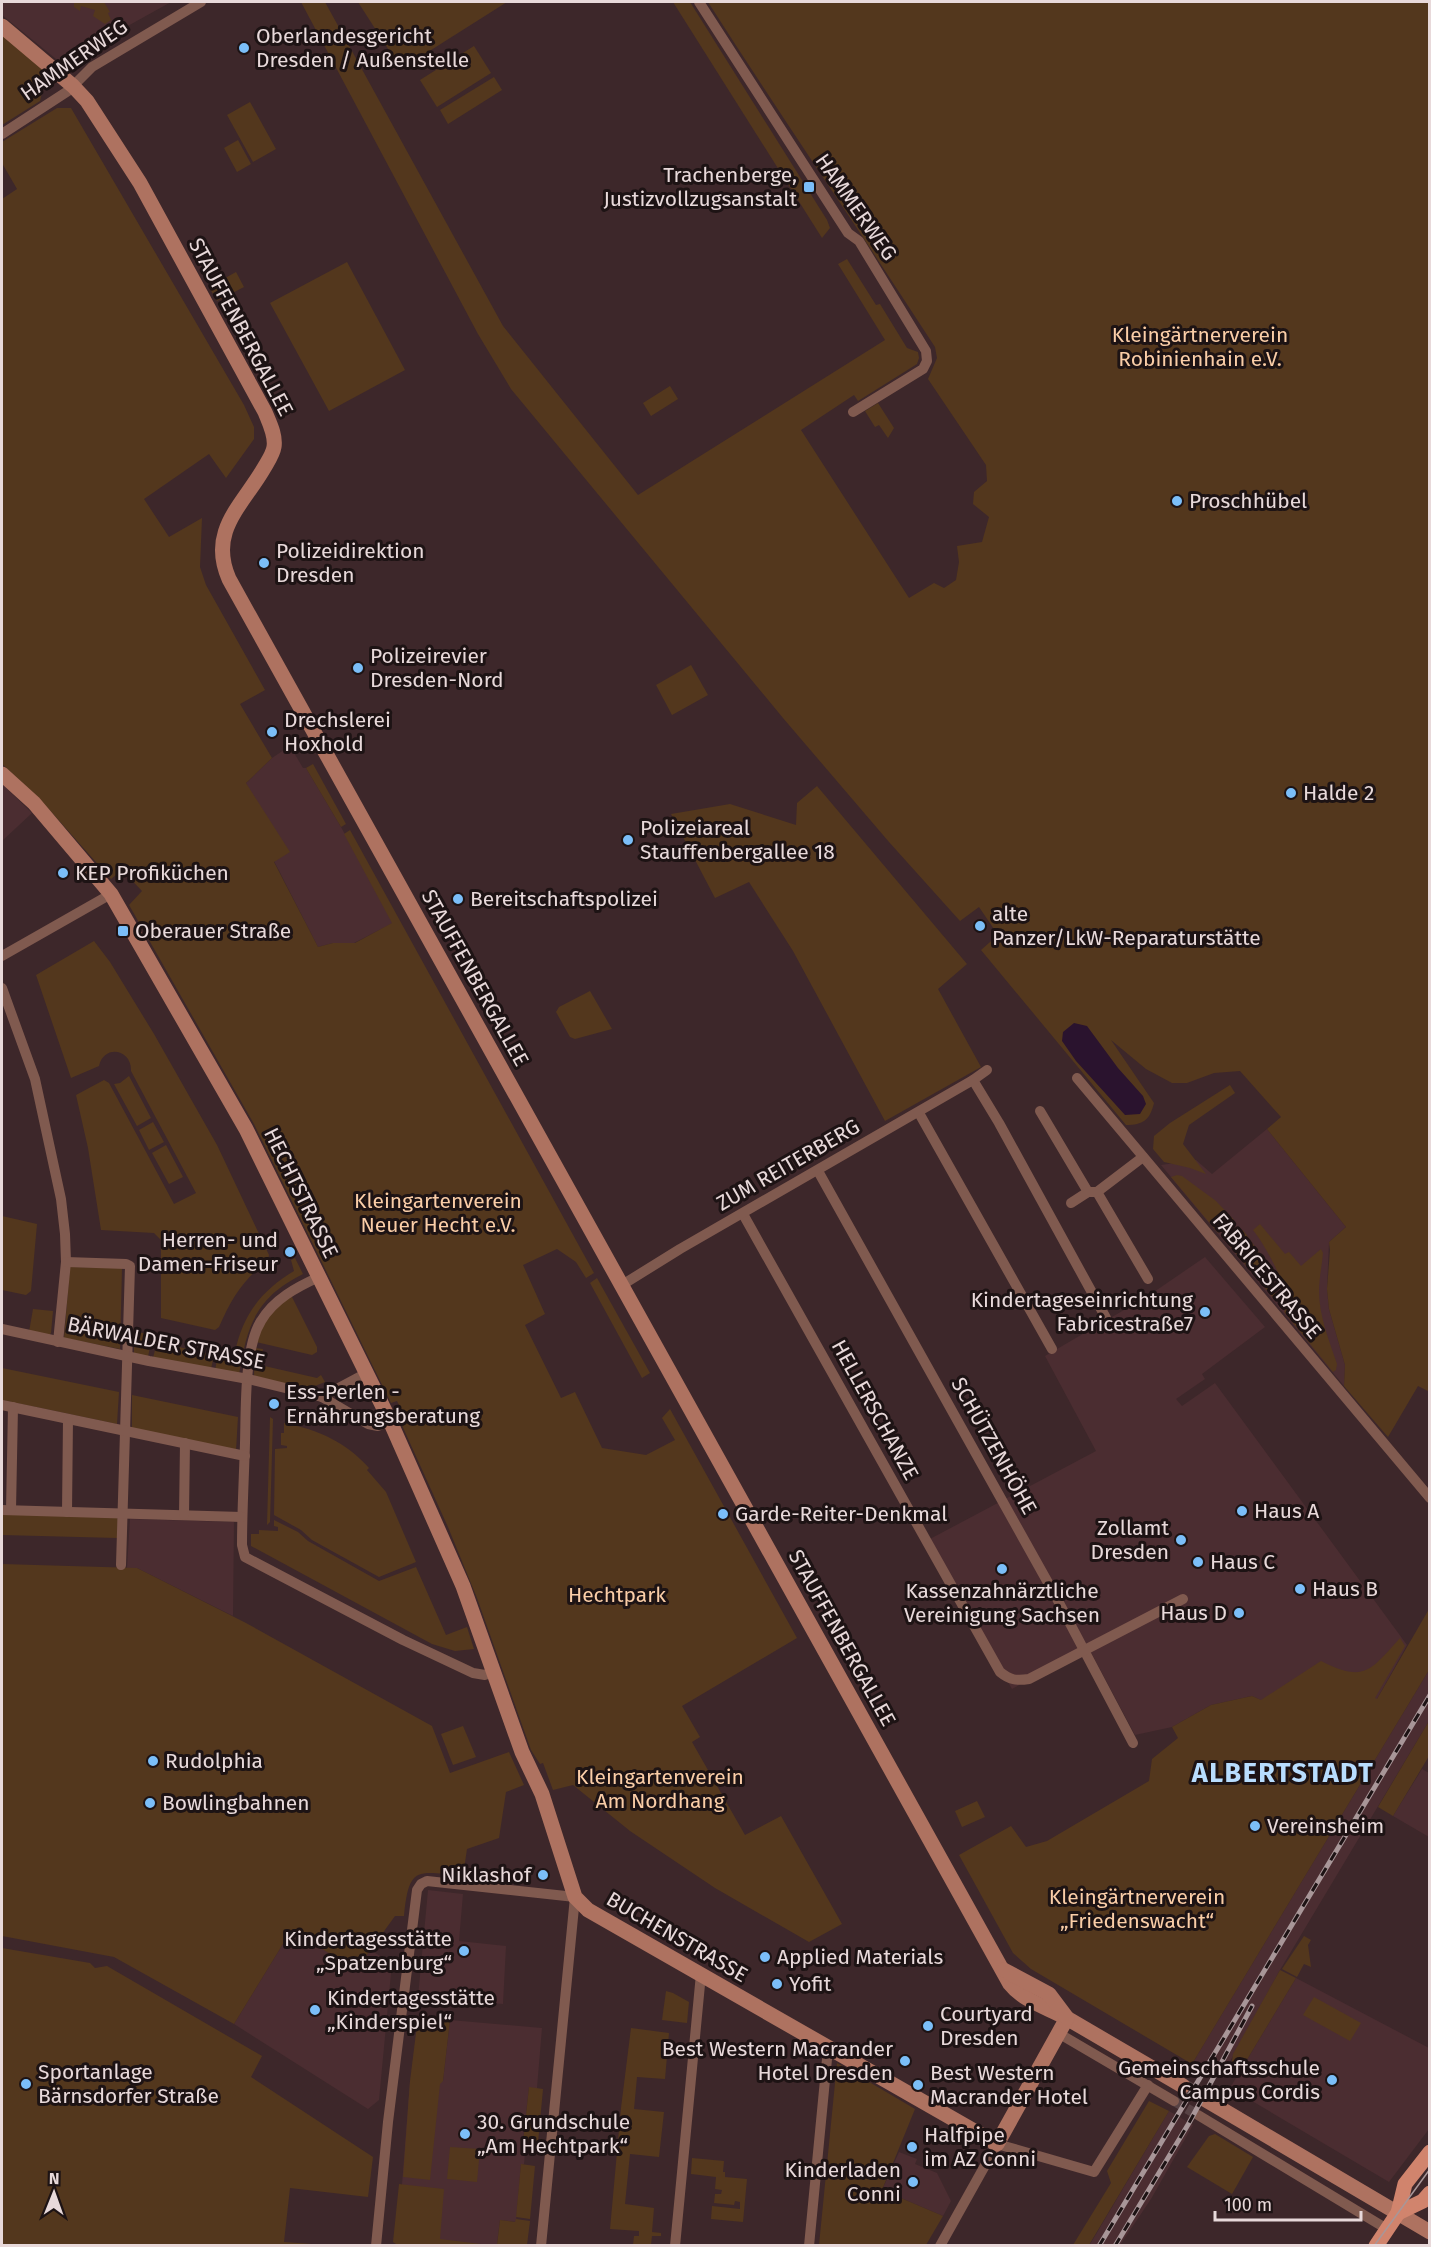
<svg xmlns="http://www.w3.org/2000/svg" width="1431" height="2247" viewBox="0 0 1431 2247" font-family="'Fira Sans',sans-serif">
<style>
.built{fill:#4b2d31}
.green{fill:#53371d}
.water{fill:#2a132e}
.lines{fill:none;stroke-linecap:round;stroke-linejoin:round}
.street-tunnel{stroke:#574244;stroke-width:10;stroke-dasharray:10 5;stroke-linecap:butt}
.secondary-tunnel{stroke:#574244;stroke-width:15;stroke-dasharray:15 8;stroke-linecap:butt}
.street{stroke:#805a4f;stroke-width:10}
.secondary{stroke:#ae7260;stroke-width:15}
.primary{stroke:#d1846d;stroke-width:15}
.tram{stroke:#a89698;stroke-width:1.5}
.rail-casing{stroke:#a89698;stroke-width:5}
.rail{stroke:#1d1314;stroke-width:3;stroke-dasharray:9;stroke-linecap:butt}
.poi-dot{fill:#7bbef8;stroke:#1d1314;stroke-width:2}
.labels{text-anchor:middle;stroke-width:6;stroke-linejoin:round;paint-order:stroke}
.poi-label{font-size:21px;fill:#e8d9da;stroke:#1d1314;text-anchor:start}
.street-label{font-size:21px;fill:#e8d9da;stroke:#1d1314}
.park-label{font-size:21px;fill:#facda7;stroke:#1d1314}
.district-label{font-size:27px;font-weight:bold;letter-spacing:1.5px;fill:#b8ddfe;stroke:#1d1314}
</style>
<rect width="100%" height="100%" fill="#3d272a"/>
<g class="built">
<polygon points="2,2 171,2 61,63 2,15"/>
<polygon points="290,746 303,768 306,768 341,827 393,923 354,943 333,943 318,947 274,861 246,783 272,758"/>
<polygon points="2,784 32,813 2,841"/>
<polygon points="1267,1129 1346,1227 1329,1242 1327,1289 1329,1309 1345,1365 1344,1386 1161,1165 1196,1160 1212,1174"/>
<polygon points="1205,1257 1265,1327 1202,1374 1205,1379 1176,1399 1182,1406 1215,1383 1407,1645 1377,1699 1277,1708 1252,1696 1211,1705 1172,1727 1135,1735 1088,1647 1012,1689 928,1540 1096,1451 1045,1356 1148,1296"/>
<polygon points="130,1519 234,1522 233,1616 137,1568 127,1568"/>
<polygon points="1429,1670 1429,1721 1280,1970 1221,2078 1206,2068 1192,2064"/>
<polygon points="1422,1769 1429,1773 1429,1837 1393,1816"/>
<polygon points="428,1890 463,1894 459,1941 506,1946 503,2004 418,1997"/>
<polygon points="295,1931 356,1970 370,1950 392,1963 379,2100 368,2109 234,2024 289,1934"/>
<polygon points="1296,1978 1429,2048 1429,2129 1389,2182 1230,2088"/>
<polygon points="450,2020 542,2028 537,2088 529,2088 523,2141 526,2142 524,2164 521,2165 516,2222 500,2220 497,2245 442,2245 398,2236 410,2081 443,2081"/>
<polygon points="1169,2111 1193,2125 1151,2199 1120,2245 1089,2246"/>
<polygon points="899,2152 917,2159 915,2164 937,2173 951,2201 943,2216 882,2190"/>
</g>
<g class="green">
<polygon points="74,2 104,2 110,12 108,13 111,20 105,24 93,16 95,10 81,6 80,11 74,7"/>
<path d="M301 2H325L503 326 638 495 885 340 838 264 847 259 876 305 880 304 907 348 918 352 919 358 917 364 858 401 854 395 801 430 909 598 934 583 944 588 956 580 959 562 957 546 982 542 989 517 973 504 974 492 987 481 986 465 928 379 937 358 935 347C860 231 782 118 708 2H1429L1430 1392 1418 1386 1388 1437 1344 1386 1345 1365 1329 1309 1327 1289 1330 1250 1329 1242 1346 1227 1267 1129 1281 1117 1240 1071 1214 1073 1187 1083H1172L1146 1069 1111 1040 1154 1103C1150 1120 1143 1125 1126 1125L981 950 998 935 979 907 960 921 889 842 783 718 511 389 478 334Z"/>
<polygon points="358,2 507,2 401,69"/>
<polygon points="673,2 690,2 827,220 830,228 822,238"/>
<polygon points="2,35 47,72 40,101 2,125"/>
<polygon points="474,46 491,73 437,107 420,80"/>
<polygon points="494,77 502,90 448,124 440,110"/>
<polygon points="250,102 276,149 253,162 227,115"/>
<polygon points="57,108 71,108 244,405 254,427 254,439 226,478 209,454 144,499 169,537 202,518 200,567 206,585 265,690 240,704 272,758 246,783 290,852 274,862 318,947 333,943 355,943 392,923 344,834 350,830 594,1273 586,1278 576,1262 557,1249 523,1265 545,1314 525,1325 561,1398 575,1392 602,1448 646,1455 675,1440 662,1418 670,1409 797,1638 682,1706 700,1737 692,1742 745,1835 781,1816 842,1924 809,1942 715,1888 630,1831 573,1785 553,1790 543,1763 540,1764 531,1750 477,1598 448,1527 396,1412 401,1409 397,1401 391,1403 254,1124 129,905 142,891 122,870 111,879 38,797 2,764 2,199 17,189 2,163 2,142"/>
<polygon points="238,140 251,164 237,172 224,148"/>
<polygon points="347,262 405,370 329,411 270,303"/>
<polygon points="236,272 244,287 217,301 209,287"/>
<polygon points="670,386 678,399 651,416 643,403"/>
<polygon points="878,403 894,428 888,438 879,425 875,427 865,411"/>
<polygon points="691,665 708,695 672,715 656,685"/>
<polygon points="313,764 346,824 341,827 306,768"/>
<polygon points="817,786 967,964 938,989 981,1067 885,1121 793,951 749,882 715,898 671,814 730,804 796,825 797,803"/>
<path d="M94 941 110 962 154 1034 217 1145 269 1255 268 1260C243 1280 232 1297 219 1327L215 1330 161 1318V1240L154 1233 101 1230 88 1148 76 1095 104 1080 109 1083 174 1204 196 1193 131 1071C132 1049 104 1044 99 1066L71 1078 36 975Z"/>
<polygon points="590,991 612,1029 575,1039 570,1037 556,1012 559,1007"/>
<polygon points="129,1076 151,1118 137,1126 114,1084 120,1083"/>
<polygon points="1230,1085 1235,1093 1189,1125 1183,1144 1206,1174 1190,1168 1164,1162 1153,1149 1154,1136 1170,1123"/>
<polygon points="153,1122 164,1142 149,1150 139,1130"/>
<polygon points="166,1145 183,1177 169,1184 152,1153"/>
<polygon points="1177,1175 1182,1176 1216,1201 1234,1220 1218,1233 1171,1177"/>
<polygon points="2,1216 37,1224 31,1291 26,1295 2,1290"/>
<path d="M1260 1224 1285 1254 1289 1252 1301 1266 1321 1249 1323 1253C1322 1266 1319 1278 1319 1291 1319 1316 1329 1340 1337 1364L1336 1370 1333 1372 1284 1312C1294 1294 1265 1245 1253 1230Z"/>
<path d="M1243 1230C1257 1249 1278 1276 1275 1300L1228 1244Z"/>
<path d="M295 1258 303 1274C255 1298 247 1326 239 1375L215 1370 219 1350 235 1353C242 1315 262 1290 294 1271L291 1260Z"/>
<polygon points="70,1267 122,1268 120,1349 64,1338"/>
<polygon points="597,1278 650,1373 642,1378 590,1283"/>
<polygon points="291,1295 317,1347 317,1352 312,1355 256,1342 267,1317"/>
<polygon points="33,1309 53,1311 51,1333 49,1335 29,1332"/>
<polygon points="134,1331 142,1333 153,1332 148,1357 134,1353"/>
<polygon points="157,1342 214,1355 211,1369 153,1358"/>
<polygon points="255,1348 263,1349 260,1365 317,1378 321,1375 325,1382 305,1390 254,1377"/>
<polygon points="2,1368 119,1392 117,1424 2,1400"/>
<polygon points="132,1395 238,1417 236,1450 132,1428"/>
<polygon points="270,1417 273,1419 270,1522 267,1525"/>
<path d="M284 1423C319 1430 346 1442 369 1468L367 1470 386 1492 416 1562 379 1577 312 1540 301 1530 274 1515 275 1449 287 1448V1446L281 1445V1433H284Z"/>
<polygon points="2,1513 115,1516 118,1519 117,1538 2,1535"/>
<polygon points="274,1520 298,1532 308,1541 379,1581 416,1567 446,1635 467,1627 474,1649 455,1651 432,1644 251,1546 251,1534 259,1534 259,1530 278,1531 278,1527 274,1526"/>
<path d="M2 1564 137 1568 246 1623 432 1726 450 1773 509 1752 524 1785 506 1792 499 1838 467 1849 463 1876C418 1872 409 1864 404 1916H395L356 1970 295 1932 289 1934 234 2024 114 1957 2 1936Z"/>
<path d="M1429 1609V1670L1192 2064 1031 1969 1013 1953 959 1855 1011 1826 1026 1847 1047 1841 1149 1781 1152 1759 1178 1738 1172 1727 1211 1705 1252 1696 1261 1700 1321 1661C1365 1683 1370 1671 1400 1638L1405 1646 1375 1698 1377 1699Z"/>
<polygon points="1429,1721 1429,1756 1393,1816 1378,1807"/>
<polygon points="463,1726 476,1757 453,1765 441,1734"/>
<polygon points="977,1801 985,1817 962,1827 955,1811"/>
<polygon points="1304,1936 1311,1940 1308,1945 1311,1967 1304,1964 1297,1977 1282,1969"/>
<polygon points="2,1948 90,1963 95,1968 107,1966 262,2056 251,2077 373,2157 368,2197 290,2188 284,2242 326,2245 2,2245"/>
<polygon points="1280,1970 1296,1978 1239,2073 1231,2068 1233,2054"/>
<polygon points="666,1991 673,1993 689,2002 687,2023 662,2020"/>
<polygon points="1314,1997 1361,2023 1350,2041 1303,2015"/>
<polygon points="418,2017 450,2020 443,2081 440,2084 430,2180 403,2177 410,2081"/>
<polygon points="631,2028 669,2033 665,2079 637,2077 634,2109 664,2112 659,2157 630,2154 625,2204 654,2208 652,2232 661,2233 661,2236 652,2236 651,2245 633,2245 634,2236 639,2236 639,2231 610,2229 621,2108"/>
<polygon points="837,2063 915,2109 882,2190 943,2216 926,2245 819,2245"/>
<polygon points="529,2087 543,2089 538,2143 523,2142"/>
<polygon points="1149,2101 1169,2111 1089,2245 1073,2245 1111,2183 1107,2171"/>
<polygon points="1215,2134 1253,2157 1232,2194 1187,2167 1209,2136"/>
<polygon points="450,2147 480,2149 477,2182 447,2179"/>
<polygon points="692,2158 724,2161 723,2172 725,2172 725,2177 747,2179 743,2222 711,2219 712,2206 740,2209 740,2202 735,2201 734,2205 714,2203 715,2194 721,2194 722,2190 715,2189 716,2177 691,2174"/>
<polygon points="521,2164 535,2166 530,2219 516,2217"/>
<polygon points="399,2184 444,2189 440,2239 489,2245 399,2246 393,2242"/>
<polygon points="516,2219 530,2221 527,2245 497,2245 500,2220 515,2222"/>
</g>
<polygon class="water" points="1074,1023 1087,1026 1118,1068 1143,1096 1146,1104 1140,1114 1125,1115 1076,1061 1062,1041 1063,1032"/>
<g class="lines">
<polyline class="street-tunnel" points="1174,2101 1198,2115"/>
<polyline class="secondary-tunnel" points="1183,2086 1206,2100"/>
<g class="street">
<polyline points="699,2 848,233 859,241 926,351 927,361 923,369 853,412"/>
<polyline points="2,134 68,91 92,67 201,2"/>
<polyline points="2,956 111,894"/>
<polyline points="2,988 35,1079 61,1199 65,1234 66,1262 58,1342"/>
<polyline points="1077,1078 1430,1498"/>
<polyline points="973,1080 987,1070"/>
<polyline points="1040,1111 1088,1192"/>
<polyline points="919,1113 1052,1349"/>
<polyline points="818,1171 1056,1597 1133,1743"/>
<polyline points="1097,1192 1148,1279"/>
<polyline points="1071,1203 1088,1192 1097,1192 1143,1157"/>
<path d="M743 1214 1000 1672C1010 1680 1016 1681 1029 1679L1183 1599"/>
<polyline points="66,1262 126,1264 130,1266 121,1565"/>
<path d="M319 1277C297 1287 274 1299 261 1321 244 1348 246 1410 245 1443 244 1477 242 1511 242 1545L245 1557 403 1640 473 1673 485 1675 494 1671"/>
<polyline points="622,1285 680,1249 973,1080 999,1123 1106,1318"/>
<polyline points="2,1329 149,1361 248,1379 322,1397"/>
<polyline points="367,1373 322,1397 368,1424 378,1426 390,1421"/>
<polyline points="2,1405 245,1456"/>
<polyline points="2,1510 242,1517"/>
<polyline points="11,1510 13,1407"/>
<polyline points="67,1512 68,1419"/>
<polyline points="184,1515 185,1443"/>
<polyline points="1058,2033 1174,2101"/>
<polyline points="1198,2115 1387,2229"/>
<polyline points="376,2246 388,2122 417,1890 421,1884 427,1881 575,1897 541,2246"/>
<polyline points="675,2246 701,1974"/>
<polyline points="809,2246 827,2059 831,2049"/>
<polyline points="940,2246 997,2144 1094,2172 1148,2085"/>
</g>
<g class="secondary">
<path d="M2 26 73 86 87 101 140 183 265 412C269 422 276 435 274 447 273 454 268 461 264 468 242 506 208 531 229 579L1010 1984C1024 2002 1050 2008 1070 2020 1108 2042 1145 2064 1183 2086"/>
<polyline points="2,774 34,803 111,894 246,1129 390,1421 463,1586 522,1752 542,1794 575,1897 588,1910 997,2144 1067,2018"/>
<polyline points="1004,1970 1049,1994 1067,2018"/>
<polyline points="1206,2100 1430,2232"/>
</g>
<g class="primary">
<polyline points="1398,2213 1423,2201 1430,2193"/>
<polyline points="1376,2246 1398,2213 1405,2184 1430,2152"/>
</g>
<polyline class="tram" points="1374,2246 1430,2169"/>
<g class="rail-casing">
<g id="rail">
<polyline points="1099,2246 1430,1695"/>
<polyline points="1115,2246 1189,2123 1252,2006"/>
</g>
</g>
<use href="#rail" class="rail"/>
</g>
<g class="poi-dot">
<circle cx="244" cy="48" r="6"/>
<rect x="803" y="181" width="12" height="12" rx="3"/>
<circle cx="1177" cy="501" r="6"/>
<circle cx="264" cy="563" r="6"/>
<circle cx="358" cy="668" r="6"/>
<circle cx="272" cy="732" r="6"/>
<circle cx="1291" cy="793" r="6"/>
<circle cx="628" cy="840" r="6"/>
<circle cx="63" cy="873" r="6"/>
<circle cx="458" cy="899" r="6"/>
<circle cx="980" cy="926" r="6"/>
<rect x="117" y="925" width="12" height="12" rx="3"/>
<circle cx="290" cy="1252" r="6"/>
<circle cx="1205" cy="1312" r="6"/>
<circle cx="274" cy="1404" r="6"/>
<circle cx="1242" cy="1511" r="6"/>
<circle cx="723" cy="1514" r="6"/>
<circle cx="1181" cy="1540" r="6"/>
<circle cx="1198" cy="1562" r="6"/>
<circle cx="1002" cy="1569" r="6"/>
<circle cx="1300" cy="1589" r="6"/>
<circle cx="1239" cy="1613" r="6"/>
<circle cx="153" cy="1761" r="6"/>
<circle cx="150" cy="1803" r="6"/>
<circle cx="1255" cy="1826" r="6"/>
<circle cx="543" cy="1875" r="6"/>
<circle cx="464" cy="1951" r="6"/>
<circle cx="765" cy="1957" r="6"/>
<circle cx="777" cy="1984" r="6"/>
<circle cx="315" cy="2010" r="6"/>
<circle cx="928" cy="2026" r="6"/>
<circle cx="905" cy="2061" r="6"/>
<circle cx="1332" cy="2080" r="6"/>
<circle cx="26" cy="2084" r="6"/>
<circle cx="918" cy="2085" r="6"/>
<circle cx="465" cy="2134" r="6"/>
<circle cx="912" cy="2147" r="6"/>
<circle cx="913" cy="2182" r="6"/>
</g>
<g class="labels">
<g class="poi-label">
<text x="256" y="43">Oberlandesgericht<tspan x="256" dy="24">Dresden / Außenstelle</tspan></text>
<text x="797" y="182" text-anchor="end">Trachenberge,<tspan x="797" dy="24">Justizvollzugsanstalt</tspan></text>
<text x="1189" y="508">Proschhübel</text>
<text x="276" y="558">Polizeidirektion<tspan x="276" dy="24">Dresden</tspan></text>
<text x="370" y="663">Polizeirevier<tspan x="370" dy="24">Dresden-Nord</tspan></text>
<text x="284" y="727">Drechslerei<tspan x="284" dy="24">Hoxhold</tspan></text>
<text x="1303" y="800">Halde 2</text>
<text x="640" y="835">Polizeiareal<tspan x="640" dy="24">Stauffenbergallee 18</tspan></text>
<text x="75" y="880">KEP Profiküchen</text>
<text x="470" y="906">Bereitschaftspolizei</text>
<text x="992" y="921">alte<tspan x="992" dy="24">Panzer/LkW-Reparaturstätte</tspan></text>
<text x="135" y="938">Oberauer Straße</text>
<text x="278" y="1247" text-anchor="end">Herren- und<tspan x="278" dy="24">Damen-Friseur</tspan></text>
<text x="1193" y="1307" text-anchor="end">Kindertageseinrichtung<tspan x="1193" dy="24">Fabricestraße7</tspan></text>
<text x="286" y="1399">Ess-Perlen -<tspan x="286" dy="24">Ernährungsberatung</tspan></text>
<text x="1254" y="1518">Haus A</text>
<text x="735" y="1521">Garde-Reiter-Denkmal</text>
<text x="1169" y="1535" text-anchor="end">Zollamt<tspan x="1169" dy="24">Dresden</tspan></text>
<text x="1210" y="1569">Haus C</text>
<text x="1312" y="1596">Haus B</text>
<text x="1002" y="1598" text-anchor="middle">Kassenzahnärztliche<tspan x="1002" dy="24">Vereinigung Sachsen</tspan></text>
<text x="1227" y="1620" text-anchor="end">Haus D</text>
<text x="165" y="1768">Rudolphia</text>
<text x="162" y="1810">Bowlingbahnen</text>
<text x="1267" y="1833">Vereinsheim</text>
<text x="531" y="1882" text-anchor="end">Niklashof</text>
<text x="452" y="1946" text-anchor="end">Kindertagesstätte<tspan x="452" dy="24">„Spatzenburg“</tspan></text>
<text x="777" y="1964">Applied Materials</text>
<text x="789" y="1991">Yofit</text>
<text x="327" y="2005">Kindertagesstätte<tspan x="327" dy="24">„Kinderspiel“</tspan></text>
<text x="940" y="2021">Courtyard<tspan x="940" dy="24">Dresden</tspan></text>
<text x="893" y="2056" text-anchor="end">Best Western Macrander<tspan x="893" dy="24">Hotel Dresden</tspan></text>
<text x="1320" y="2075" text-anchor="end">Gemeinschaftsschule<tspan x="1320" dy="24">Campus Cordis</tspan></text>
<text x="38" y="2079">Sportanlage<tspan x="38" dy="24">Bärnsdorfer Straße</tspan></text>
<text x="930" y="2080">Best Western<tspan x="930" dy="24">Macrander Hotel</tspan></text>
<text x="477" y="2129">30. Grundschule<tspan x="477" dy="24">„Am Hechtpark“</tspan></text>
<text x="924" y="2142">Halfpipe<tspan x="924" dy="24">im AZ Conni</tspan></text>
<text x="901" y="2177" text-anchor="end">Kinderladen<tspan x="901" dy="24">Conni</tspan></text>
</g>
<g class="street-label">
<text transform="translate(74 60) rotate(-35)" y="7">HAMMERWEG</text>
<text transform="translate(856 207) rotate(55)" y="7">HAMMERWEG</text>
<text transform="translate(241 327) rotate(62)" y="7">STAUFFENBERGALLEE</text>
<text transform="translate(475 978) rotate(61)" y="7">STAUFFENBERGALLEE</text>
<text transform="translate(788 1165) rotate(-30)" y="7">ZUM REITERBERG</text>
<text transform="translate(301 1193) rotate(64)" y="7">HECHTSTRASSE</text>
<text transform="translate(1267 1276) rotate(50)" y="7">FABRICESTRASSE</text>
<text transform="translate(166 1343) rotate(11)" y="7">BÄRWALDER STRASSE</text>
<text transform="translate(875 1410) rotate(61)" y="7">HELLERSCHANZE</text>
<text transform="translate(994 1446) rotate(61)" y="7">SCHÜTZENHÖHE</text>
<text transform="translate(842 1638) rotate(61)" y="7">STAUFFENBERGALLEE</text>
<text transform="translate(677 1937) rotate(30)" y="7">BUCHENSTRASSE</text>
</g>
<g class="park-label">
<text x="1200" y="342">Kleingärtnerverein<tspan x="1200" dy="24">Robinienhain e.V.</tspan></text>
<text x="438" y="1208">Kleingartenverein<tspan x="438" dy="24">Neuer Hecht e.V.</tspan></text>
<text x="617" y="1602">Hechtpark</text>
<text x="660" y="1784">Kleingartenverein<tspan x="660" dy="24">Am Nordhang</tspan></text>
<text x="1137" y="1904">Kleingärtnerverein<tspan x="1137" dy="24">„Friedenswacht“</tspan></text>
</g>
<g class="district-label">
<text x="1283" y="1782">ALBERTSTADT</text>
</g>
</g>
<rect width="1431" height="2247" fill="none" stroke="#e8d9da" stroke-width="6"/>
<g transform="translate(54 2193) rotate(1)" stroke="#1d1314" stroke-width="4.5" paint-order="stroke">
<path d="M0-4.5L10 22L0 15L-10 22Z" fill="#e8d9da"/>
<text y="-9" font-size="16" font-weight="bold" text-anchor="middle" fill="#e8d9da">N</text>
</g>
<path d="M1215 2211v9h146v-9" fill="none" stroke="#e8d9da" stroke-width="3"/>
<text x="1224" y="2211" font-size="18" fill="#e8d9da" stroke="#1d1314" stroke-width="4.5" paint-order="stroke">100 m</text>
</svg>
